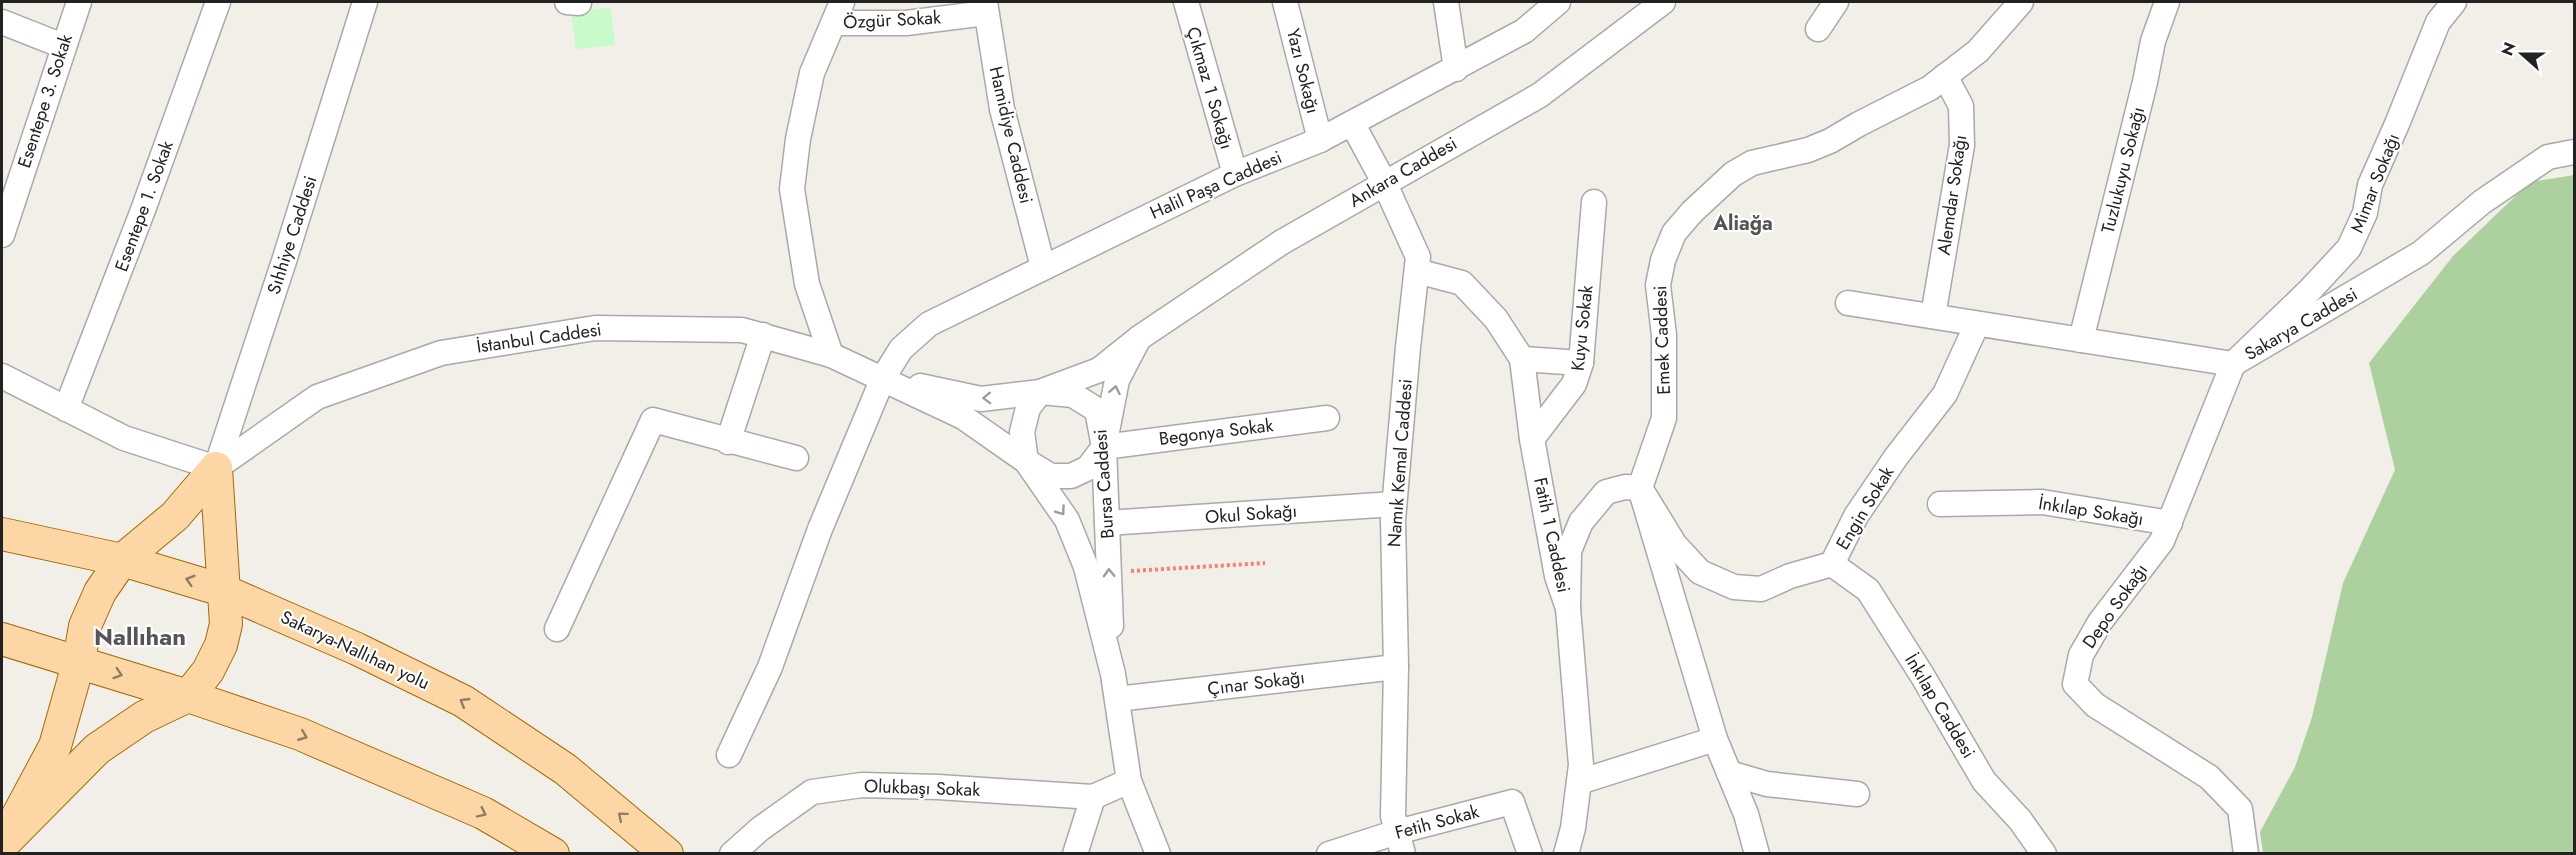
<svg xmlns="http://www.w3.org/2000/svg" width="2576" height="855" viewBox="0 0 2576 855" font-family="Jost,sans-serif">
<style>
.forest{fill:#add19e}
.park{fill:#c8facc}
.lines{fill:none;stroke-linecap:round;stroke-linejoin:round}
.minor-casing{stroke:#a9a9a9;stroke-width:27}
.major-casing{stroke:#a06b00;stroke-width:34}
.path{stroke:#fa8072;stroke-width:4;stroke-dasharray:3 3;stroke-linecap:butt}
.minor{stroke:#fff;stroke-width:24}
.major{stroke:#fcd6a4;stroke-width:32}
.oneway{stroke:#9c9c9c}
.oneway2{stroke:#8f7c63}
.labels{text-anchor:middle;stroke-width:4.5;stroke-linejoin:round;paint-order:stroke}
.street-label{font-size:18px;fill:#222;stroke:#fff}
.neighbourhood-label{font-size:20px;font-weight:bold;fill:#555;stroke:#fff}
.district-label{font-size:24px;font-weight:bold;fill:#555;stroke:#fff}
</style>
<rect width="100%" height="100%" fill="#f2efe9"/>
<polygon class="forest" points="2574,175 2574,853 2263,853 2260,832 2295,767 2312,717 2343,583 2395,470 2369,363 2453,256 2530,182"/>
<polygon class="park" points="611,7 615,45 576,49 571,12"/>
<g class="lines">
<g class="minor-casing">
<g id="minor">
<polyline points="567,2 579,3"/>
<polyline points="985,2 1002,109 1043,267"/>
<polyline points="1186,2 1235,174"/>
<polyline points="1285,2 1320,140"/>
<polyline points="1446,2 1456,69"/>
<polyline points="2,22 63,46"/>
<polyline points="834,23 906,23 986,13"/>
<polyline points="1818,29 1836,2"/>
<polyline points="1352,123 1384,182 1418,257 1408,347 1393,520 1396,667 1393,816 1403,854"/>
<polyline points="2,235 79,2"/>
<polyline points="1417,271 1462,283 1496,319 1522,359 1532,439 1557,576 1568,608 1581,765 1573,828 1566,854"/>
<polyline points="1848,303 2233,364 2421,253 2482,202 2548,157 2574,152"/>
<polyline points="1933,316 1962,145 1961,106 1945,76"/>
<polyline points="1139,338 1117,380 1104,447 1088,468 1071,476 1051,476 1026,461 1022,432 1028,408 1040,392 1099,370 1139,338 1282,242 1540,95 1663,2"/>
<polyline points="2081,340 2145,82 2153,41 2167,2"/>
<polyline points="831,355 807,284 792,189 798,139 812,73 842,2"/>
<polyline points="1522,359 1581,363"/>
<polyline points="2,376 124,438 216,468"/>
<polyline points="920,386 981,399 1040,392 1073,395 1097,410 1104,447 1111,626"/>
<polyline points="66,409 143,210 218,2"/>
<polyline points="1532,439 1574,384 1581,363 1594,202"/>
<polyline points="728,442 763,335"/>
<polyline points="1104,447 1327,418"/>
<polyline points="216,468 317,397 441,353 595,328 742,330 831,355 963,417 1026,461 1067,520 1086,567 1113,674 1129,781 1158,854"/>
<polyline points="216,468 284,261 365,2"/>
<polyline points="1940,504 2042,502 2170,523"/>
<polyline points="1107,523 1394,504"/>
<polyline points="1832,564 1868,590 1922,675 1984,781 2020,820 2044,854"/>
<polyline points="1568,608 1569,551 1581,522 1606,492 1625,487 1640,488 1675,545 1700,572 1734,587 1761,589 1790,576 1832,564 1856,516 1896,457 1945,394 1977,324"/>
<polyline points="557,629 653,420 796,458"/>
<polyline points="1117,699 1396,667"/>
<polyline points="729,755 770,667 820,529 883,378 901,349 929,324 1235,174 1320,140 1524,31 1558,2"/>
<polyline points="1729,773 1767,784 1857,794"/>
<polyline points="1579,782 1715,739"/>
<polyline points="732,854 760,829 812,792 862,785 938,787 1093,797 1129,781"/>
<polyline points="1075,854 1093,797"/>
<polyline points="1329,854 1397,832 1512,802 1530,854"/>
<polyline points="1757,854 1746,814 1715,739 1640,488 1664,418 1664,335 1658,285 1663,260 1674,233 1692,212 1733,174 1752,163 1808,150 1830,141 1859,124 1930,88 1978,51 2021,2"/>
<polyline points="2246,854 2240,809 2209,777 2095,705 2075,684 2081,655 2100,622 2162,541 2233,364 2310,290 2349,248 2365,213 2370,185 2397,124 2438,22 2454,2"/>
</g>
</g>
<g class="major-casing">
<g id="major">
<polygon points="216,468 226,624 221,645 208,671 188,696 144,717 97,749 2,845 55,746 79,661 85,626 100,592 122,560 175,516"/>
<polyline points="2,534 122,560 222,590 357,649 463,701 565,769 667,854"/>
<polyline points="2,639 188,696 300,734 483,813 553,854"/>
</g>
</g>
<polyline class="path" points="1131,571 1265,563"/>
<use href="#minor" class="minor"/>
<use href="#major" class="major"/>
</g>
<defs><path id="oneway-chevron" d="M-2-3.5L2.5 0L-2 3.5" fill="none" stroke-width="1.6" stroke-linecap="round" stroke-linejoin="round" transform="scale(1.5)"/></defs>
<g class="oneway">
<use href="#oneway-chevron" transform="translate(1115 390) rotate(-79)"/>
<use href="#oneway-chevron" transform="translate(987 398) rotate(178)"/>
<use href="#oneway-chevron" transform="translate(1061 511) rotate(55)"/>
<use href="#oneway-chevron" transform="translate(1109 573) rotate(-92)"/>
</g>
<g class="oneway2">
<use href="#oneway-chevron" transform="translate(190 580) rotate(-163)"/>
<use href="#oneway-chevron" transform="translate(118 674) rotate(18)"/>
<use href="#oneway-chevron" transform="translate(464 702) rotate(-149)"/>
<use href="#oneway-chevron" transform="translate(303 736) rotate(22)"/>
<use href="#oneway-chevron" transform="translate(482 813) rotate(26)"/>
<use href="#oneway-chevron" transform="translate(622 816) rotate(-140)"/>
</g>
<g class="labels">
<g class="street-label">
<text transform="translate(892 20) rotate(-3)" y="6">Özgür Sokak</text>
<text transform="translate(1303 71) rotate(76)" y="6">Yazı Sokağı</text>
<text transform="translate(1210 88) rotate(74)" y="6">Çıkmaz 1 Sokağı</text>
<text transform="translate(45 101) rotate(-72)" y="6">Esentepe 3. Sokak</text>
<text transform="translate(1011 135) rotate(77)" y="6">Hamidiye Caddesi</text>
<text transform="translate(2123 170) rotate(-76)" y="6">Tuzlukuyu Sokağı</text>
<text transform="translate(1403 172) rotate(-30)" y="6">Ankara Caddesi</text>
<text transform="translate(2375 183) rotate(-69)" y="6">Mimar Sokağı</text>
<text transform="translate(1216 185) rotate(-24)" y="6">Halil Paşa Caddesi</text>
<text transform="translate(1952 195) rotate(-82)" y="6">Alemdar Sokağı</text>
<text transform="translate(144 206) rotate(-70)" y="6">Esentepe 1. Sokak</text>
<text transform="translate(292 235) rotate(-72)" y="6">Sıhhiye Caddesi</text>
<text transform="translate(2301 324) rotate(-30)" y="6">Sakarya Caddesi</text>
<text transform="translate(1582 328) rotate(-84)" y="6">Kuyu Sokak</text>
<text transform="translate(539 338) rotate(-8)" y="6">İstanbul Caddesi</text>
<text transform="translate(1662 340) rotate(-92)" y="6">Emek Caddesi</text>
<text transform="translate(1216 432) rotate(-7)" y="6">Begonya Sokak</text>
<text transform="translate(1400 463) rotate(-86)" y="6">Namık Kemal Caddesi</text>
<text transform="translate(1104 484) rotate(-94)" y="6">Bursa Caddesi</text>
<text transform="translate(1865 508) rotate(-59)" y="6">Engin Sokak</text>
<text transform="translate(2091 511) rotate(9)" y="6">İnkılap Sokağı</text>
<text transform="translate(1251 514) rotate(-4)" y="6">Okul Sokağı</text>
<text transform="translate(1552 535) rotate(78)" y="6">Fatih 1 Caddesi</text>
<text transform="translate(2115 606) rotate(-55)" y="6">Depo Sokağı</text>
<text transform="translate(355 650) rotate(25)" y="6">Sakarya-Nallıhan yolu</text>
<text transform="translate(1256 683) rotate(-7)" y="6">Çınar Sokağı</text>
<text transform="translate(1940 706) rotate(59)" y="6">İnkılap Caddesi</text>
<text transform="translate(922 788) rotate(2)" y="6">Olukbaşı Sokak</text>
<text transform="translate(1437 822) rotate(-15)" y="6">Fetih Sokak</text>
</g>
<g class="neighbourhood-label">
<text x="1743" y="230">Aliağa</text>
</g>
<g class="district-label">
<text x="140" y="645">Nallıhan</text>
</g>
</g>
<rect width="2576" height="855" fill="none" stroke="#222222" stroke-width="6"/>
<g transform="translate(2522 54) rotate(291)" stroke="#ffffff" stroke-width="4.5" paint-order="stroke">
<path d="M0-4.5L10 22L0 15L-10 22Z" fill="#222222"/>
<text y="-9" font-size="16" font-weight="bold" text-anchor="middle" fill="#222222">N</text>
</g>
</svg>
